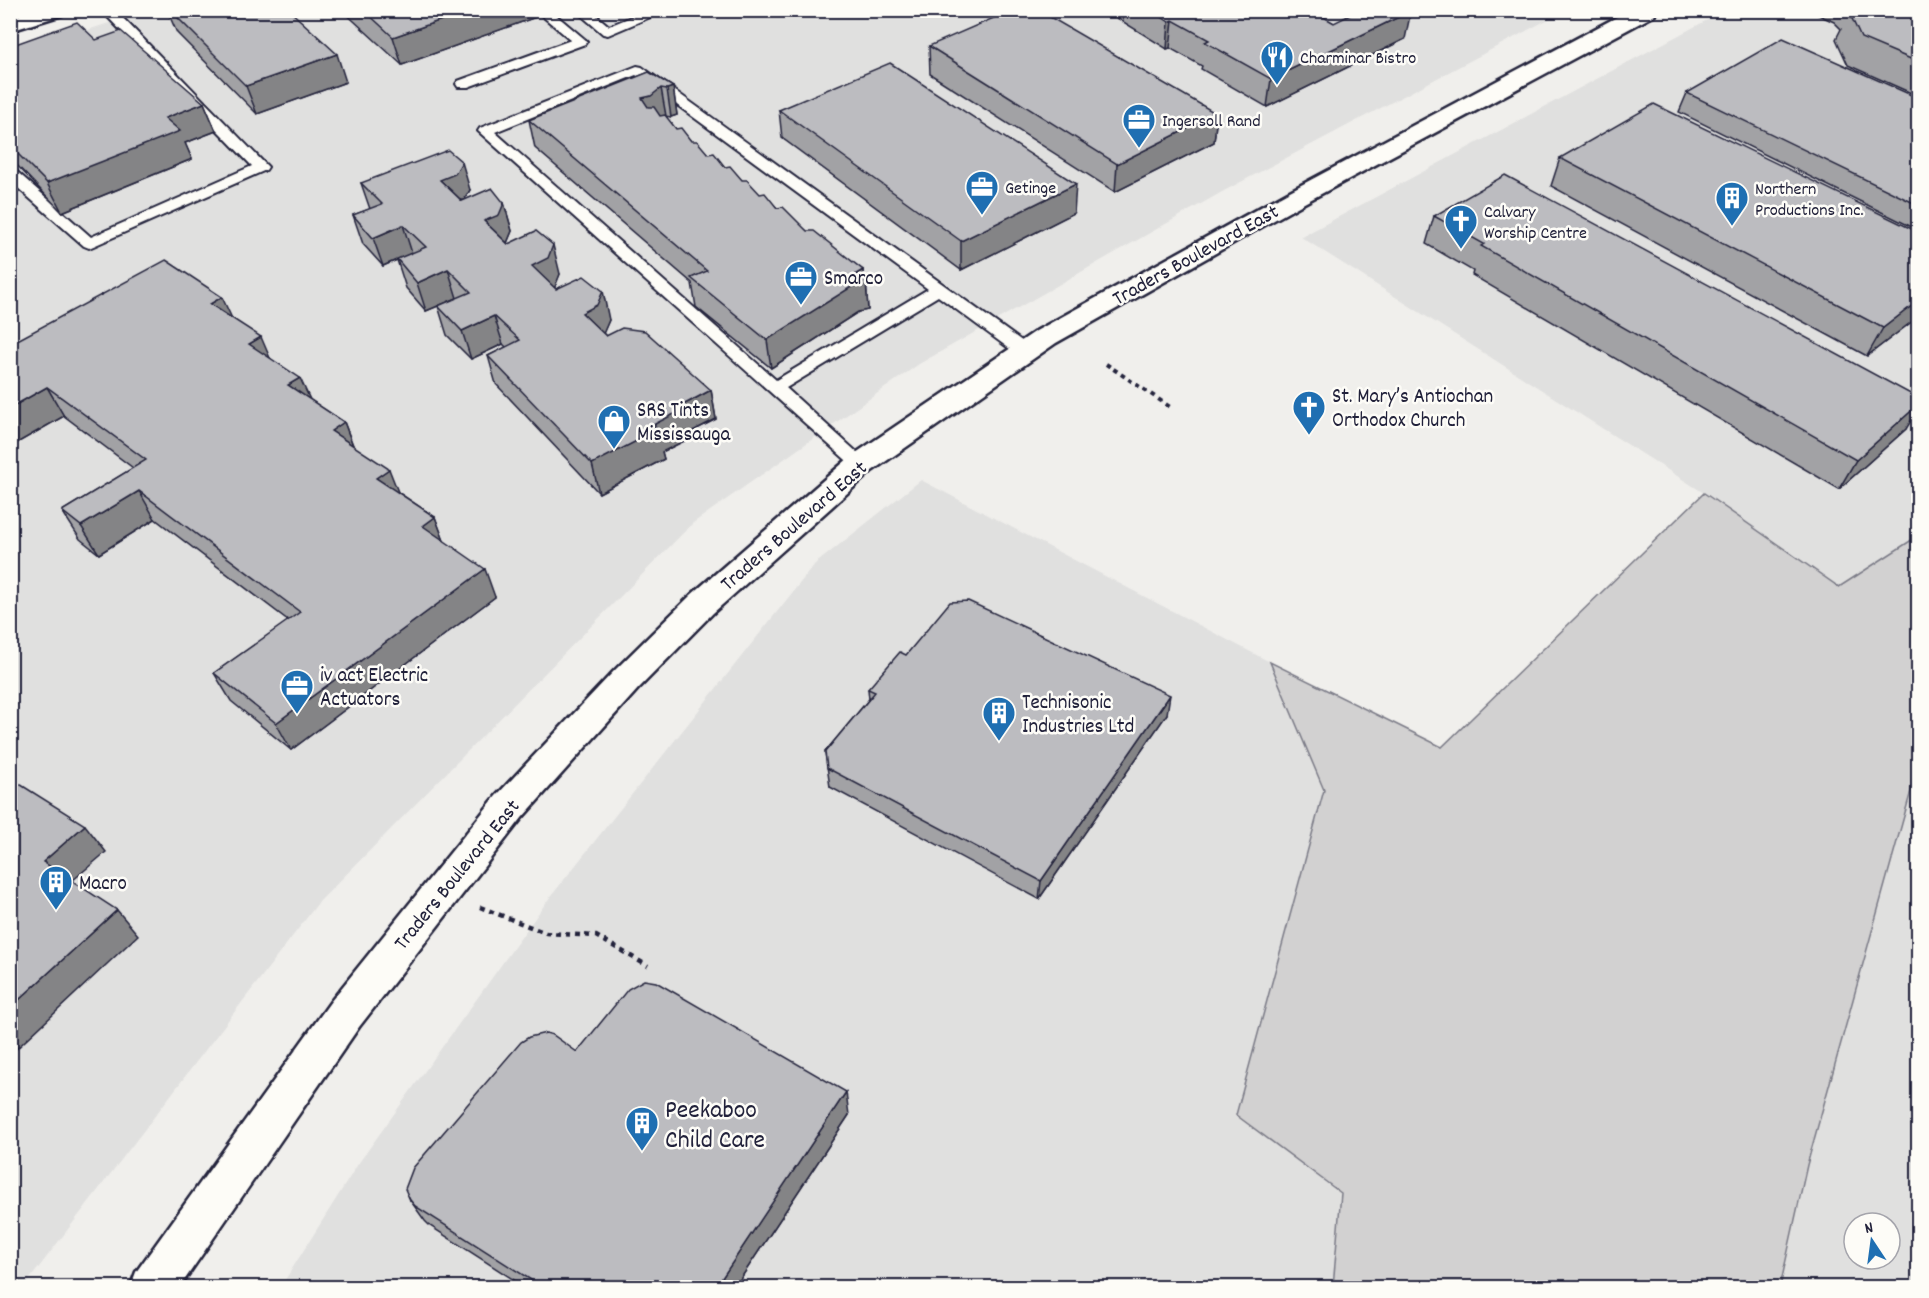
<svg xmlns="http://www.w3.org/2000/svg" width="1929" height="1298" viewBox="0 0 1929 1298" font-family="Dekko,sans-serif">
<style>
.built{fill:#e0e0df;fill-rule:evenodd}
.green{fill:#d2d1d1;stroke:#7a7a86;stroke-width:1.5}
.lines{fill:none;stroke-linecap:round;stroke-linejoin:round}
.service-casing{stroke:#22223b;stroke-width:4}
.minor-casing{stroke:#22223b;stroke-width:5}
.tertiary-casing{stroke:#22223b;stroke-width:5}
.path-far1{stroke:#22223b;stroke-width:4;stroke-dasharray:4.5 4.5;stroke-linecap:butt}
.path{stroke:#22223b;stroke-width:4.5;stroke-dasharray:5 5;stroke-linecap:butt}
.service{fill:#fdfcf7;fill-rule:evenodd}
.minor{fill:#fdfcf7;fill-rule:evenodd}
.tertiary{fill:#fdfcf7;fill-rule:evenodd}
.wall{fill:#a2a2a5;stroke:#22223b;stroke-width:1.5}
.shaded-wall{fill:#848486;stroke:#22223b;stroke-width:1.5}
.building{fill:#bcbcc0;stroke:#22223b;stroke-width:1.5}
.labels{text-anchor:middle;stroke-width:5;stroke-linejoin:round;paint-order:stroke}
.far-poi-label{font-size:18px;fill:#22223b;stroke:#fdfcf7;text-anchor:start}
.street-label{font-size:21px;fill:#22223b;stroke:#fdfcf7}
.poi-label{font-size:21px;fill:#22223b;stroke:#fdfcf7;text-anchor:start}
.near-poi-label{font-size:26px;fill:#22223b;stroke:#fdfcf7;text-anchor:start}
</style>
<rect width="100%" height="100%" fill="#f0efec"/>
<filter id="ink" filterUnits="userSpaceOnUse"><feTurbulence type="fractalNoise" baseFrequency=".0167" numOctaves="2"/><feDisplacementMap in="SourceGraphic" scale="12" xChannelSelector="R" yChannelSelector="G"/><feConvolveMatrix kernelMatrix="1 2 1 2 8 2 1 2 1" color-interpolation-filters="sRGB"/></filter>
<g filter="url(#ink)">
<g class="built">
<polygon points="148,10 1564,11 1222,192 919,364 693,523 318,903 23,1288 10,1287 10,56"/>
<path d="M1724 11H1918V1287L280 1288 358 1164 548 900 815 564 921 480 1270 662 1442 747 1704 493 1301 237ZM1854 1223H1890V1259H1854Z"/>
</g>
<polygon class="green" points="1704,493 1839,587 1918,536 1918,731 1911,791 1807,1165 1780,1287 1333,1287 1341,1193 1236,1115 1324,790 1270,662 1442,747"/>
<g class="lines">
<g class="service-casing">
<g id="service">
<polygon points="101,10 115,10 268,167 266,170 89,248 84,246 10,181 10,169 15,170 91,237 252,166"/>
<polygon points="535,10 550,10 587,41 585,44 468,87 458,87 456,84 458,81 571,40"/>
<polygon points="575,10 590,10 609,26 648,10 667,10 608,35 603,34"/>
<path d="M637 66 642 67 1030 347 1032 351 1030 355H1018L938 296 786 388 870 464 867 468H855L478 131 480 128ZM636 75 928 289 776 380 495 132Z"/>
</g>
</g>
<g class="minor-casing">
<polygon id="minor" points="31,10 64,10 62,15 10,31 10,18"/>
</g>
<g class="tertiary-casing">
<polygon id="tertiary" points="1630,10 1657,10 1655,15 1306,202 1056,343 872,471 713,613 638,689 522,818 359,1027 179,1288 130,1288 136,1272 331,1001 496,796 614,671 691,595 850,457 1036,331 1288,192"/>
</g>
<polyline class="path-far1" points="1106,364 1170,407"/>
<polyline class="path" points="480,907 546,933 596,936 648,966"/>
<use href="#service" class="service"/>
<use href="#minor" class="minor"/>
<use href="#tertiary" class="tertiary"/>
</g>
<g class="wall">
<polygon points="167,10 289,10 346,82 257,114 177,33"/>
<polygon points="342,10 535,10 536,17 402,65"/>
<polygon points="1104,10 1311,10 1334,23 1405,39 1267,107 1201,69 1202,66 1170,48 1167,49"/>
<polygon points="1812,10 1918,10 1918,96 1848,65 1836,39 1841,29 1834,22 1812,12"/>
<polygon points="96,40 204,103 216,131 185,143 192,159 62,212 10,158 10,46"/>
<polygon points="929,46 1217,114 1214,142 1115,192 930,74"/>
<polygon points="649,72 673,87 677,115 671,117 665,116 676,129 807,231 863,270 864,280 866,281 868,310 858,312 771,368 696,307 692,283 535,148 529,120"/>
<polygon points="1687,93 1918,98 1918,230 1679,112"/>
<polygon points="779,110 1074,213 961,270 782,138"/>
<polygon points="1560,158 1918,232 1918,317 1867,356 1551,186"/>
<polygon points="361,183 470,190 464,200 504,203 512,231 507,243 560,274 554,287 556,289 609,320 603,333 606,336 711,390 716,419 689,433 690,438 662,452 664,459 599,493 496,384 488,356 506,347 503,344 471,359 447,335 438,306 457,298 426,311 406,288 397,260 383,266 363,244 353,215 370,209"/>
<polygon points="1434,216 1906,429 1839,489 1472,275 1473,271 1426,244"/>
<polygon points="232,318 310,400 344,422 353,445 398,492 435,517 444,541 495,597 291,750 231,701 214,673 289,621 155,519 99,554 80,539 62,511 133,468 64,416 10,447 10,344"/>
<polygon points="906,655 1167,714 1039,899 830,787 825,752 869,699 868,689"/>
<polygon points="577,1052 849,1115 735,1287 525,1287 430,1226 425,1221 410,1200"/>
</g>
<g class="shaded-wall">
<polygon points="470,10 535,10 536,17 402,65 393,37"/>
<polygon points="1411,11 1405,39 1267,107 1271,79"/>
<polygon points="1173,20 1170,48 1167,49 1169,22"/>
<polygon points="337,54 346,82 257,114 246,86"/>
<polygon points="673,87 677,115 671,117 667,89"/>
<polygon points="661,88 666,116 655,124 642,98"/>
<polygon points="204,103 216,131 185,143 192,159 62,212 47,183 165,118"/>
<polygon points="1217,114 1214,142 1115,192 1117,164"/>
<polygon points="462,162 470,190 463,202 440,180"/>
<polygon points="1076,184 1074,213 961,270 961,241"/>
<polygon points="504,203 512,231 507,243 484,221"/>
<polygon points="403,225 412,253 383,266 373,238"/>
<polygon points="553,245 560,274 555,287 539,295 532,266"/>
<polygon points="448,269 457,298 426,311 417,283"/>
<polygon points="863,270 864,282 866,281 868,310 858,312 771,368 767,340 856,274"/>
<polygon points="603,291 609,320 603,334 582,313"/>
<polygon points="222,297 235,325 210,304"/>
<polygon points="1918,301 1918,317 1867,356 1883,328"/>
<polygon points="494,316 503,344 471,359 462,331"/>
<polygon points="261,337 273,365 249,344"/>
<polygon points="300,378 313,406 288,385"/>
<polygon points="47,387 64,416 10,447 10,408"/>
<polygon points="711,390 716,419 689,433 690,438 662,452 664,459 599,493 592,464 653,425 681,406"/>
<polygon points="1918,405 1918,410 1906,429 1839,489 1856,460"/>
<polygon points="344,422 355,451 331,431"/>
<polygon points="389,469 400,497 376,478"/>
<polygon points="139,491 155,519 99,554 81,526"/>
<polygon points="435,517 446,546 423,526"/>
<polygon points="485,569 495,597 291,750 276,723"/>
<polygon points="1170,695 1167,714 1039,899 1041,881"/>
<polygon points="85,825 106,852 65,887 43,862"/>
<polygon points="117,910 138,935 10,1055 10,1008"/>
<polygon points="846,1092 849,1115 735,1287 716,1287"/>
</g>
<g class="building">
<polygon points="170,10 289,10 337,54 246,86"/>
<polygon points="364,10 470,10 393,37"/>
<polygon points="1012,10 1038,10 1217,114 1117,164 929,46"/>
<polygon points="1151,10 1311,10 1334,23 1360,10 1409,10 1411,11 1271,79 1205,42 1209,40 1173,20 1169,22"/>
<polygon points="1850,10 1918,10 1918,62 1861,38 1849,12"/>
<polygon points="77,22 96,40 121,31 204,103 165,118 180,131 47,183 10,146 10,46"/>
<polygon points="1783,38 1918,98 1918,205 1687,93"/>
<polygon points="890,63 1076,184 961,241 779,110"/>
<polygon points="649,72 673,87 667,89 661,88 651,96 642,98 648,107 654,107 660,116 665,115 676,129 681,128 691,141 697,141 708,154 714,153 725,167 730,166 742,180 747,180 760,194 765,193 777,208 783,207 807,231 814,231 863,270 856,274 866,281 856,284 767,340 691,278 707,271 529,120"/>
<polygon points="1654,104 1918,232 1918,301 1883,328 1560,158"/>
<polygon points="448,150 462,162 455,174 440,180 462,201 492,188 504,203 499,215 484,221 508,244 536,231 553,245 548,258 532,266 556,289 584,276 603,291 597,305 582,313 606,336 622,328 645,331 711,390 681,406 684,409 653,425 658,430 592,464 488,356 520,340 494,316 462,331 438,306 471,292 448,269 417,283 397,259 426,247 403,225 373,238 353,215 382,204 361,183"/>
<polygon points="1505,175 1918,398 1918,405 1856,460 1481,246 1484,244 1434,216"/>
<polygon points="166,260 222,297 210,304 261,337 249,344 300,378 288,385 344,422 331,431 389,469 376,478 435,517 423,526 485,569 276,723 214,673 300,612 139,491 81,526 62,511 146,460 47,387 10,408 10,344"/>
<polygon points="968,601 1170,695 1041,881 827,768 825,752 875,692 868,689 900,652 906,655 950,602"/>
<polygon points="10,778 85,825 43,862 117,910 10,1008"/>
<polygon points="644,980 656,982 846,1092 716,1287 542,1287 415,1206 410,1200 405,1189 413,1168 521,1042 529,1037 546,1033 553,1035 577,1052 628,989"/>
</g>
</g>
<defs>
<g id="restaurant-pin" transform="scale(1.725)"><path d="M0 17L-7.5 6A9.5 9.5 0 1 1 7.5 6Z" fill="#1f6fb2" stroke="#fdfcf7"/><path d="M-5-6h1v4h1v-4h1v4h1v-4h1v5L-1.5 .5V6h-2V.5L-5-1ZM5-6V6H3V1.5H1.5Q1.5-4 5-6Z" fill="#fff"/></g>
<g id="office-pin" transform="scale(1.725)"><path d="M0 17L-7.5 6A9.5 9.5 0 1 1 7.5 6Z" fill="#1f6fb2" stroke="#fdfcf7"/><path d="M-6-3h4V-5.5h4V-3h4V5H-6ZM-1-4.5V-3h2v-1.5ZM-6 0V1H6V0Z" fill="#fff"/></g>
<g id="building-pin" transform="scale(1.725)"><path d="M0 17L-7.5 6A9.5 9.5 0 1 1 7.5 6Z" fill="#1f6fb2" stroke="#fdfcf7"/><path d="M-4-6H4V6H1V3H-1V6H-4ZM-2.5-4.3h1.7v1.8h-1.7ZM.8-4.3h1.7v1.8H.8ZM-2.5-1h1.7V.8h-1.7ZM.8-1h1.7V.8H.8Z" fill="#fff"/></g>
<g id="church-pin" transform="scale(1.725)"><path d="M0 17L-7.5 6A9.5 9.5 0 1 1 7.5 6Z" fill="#1f6fb2" stroke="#fdfcf7"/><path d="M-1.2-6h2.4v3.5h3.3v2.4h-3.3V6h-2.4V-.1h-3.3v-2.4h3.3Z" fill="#fff"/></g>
<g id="shop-pin" transform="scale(1.725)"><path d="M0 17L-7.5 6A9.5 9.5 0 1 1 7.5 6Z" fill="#1f6fb2" stroke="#fdfcf7"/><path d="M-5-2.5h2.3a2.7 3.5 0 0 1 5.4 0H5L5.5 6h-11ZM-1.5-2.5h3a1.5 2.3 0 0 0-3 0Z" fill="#fff"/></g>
</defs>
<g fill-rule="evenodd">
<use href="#restaurant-pin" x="1277" y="57"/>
<use href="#office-pin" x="1139" y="120"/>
<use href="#office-pin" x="982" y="187"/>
<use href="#building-pin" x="1732" y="198"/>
<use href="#church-pin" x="1461" y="221"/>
<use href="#office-pin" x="801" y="277"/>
<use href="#church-pin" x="1309" y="407"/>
<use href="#shop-pin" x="614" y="421"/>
<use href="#office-pin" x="297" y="686"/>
<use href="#building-pin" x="999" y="713"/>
<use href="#building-pin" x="56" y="882"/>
<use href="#building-pin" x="642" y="1123"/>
</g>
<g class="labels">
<g class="far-poi-label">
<text x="1300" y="63">Charminar Bistro</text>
<text x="1162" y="126">Ingersoll Rand</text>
<text x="1005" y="193">Getinge</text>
<text x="1755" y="194">Northern<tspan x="1755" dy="21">Productions Inc.</tspan></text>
<text x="1484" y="217">Calvary<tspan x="1484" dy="21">Worship Centre</tspan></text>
</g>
<g class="street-label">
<text transform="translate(1195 254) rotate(-29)" y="7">Traders Boulevard East</text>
<text transform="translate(793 525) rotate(-41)" y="7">Traders Boulevard East</text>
<text transform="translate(456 874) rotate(-51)" y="7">Traders Boulevard East</text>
</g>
<g class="poi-label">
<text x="824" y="284">Smarco</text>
<text x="1332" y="402">St. Mary’s Antiochan<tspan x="1332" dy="24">Orthodox Church</tspan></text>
<text x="637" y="416">SRS Tints<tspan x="637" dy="24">Mississauga</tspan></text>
<text x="320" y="681">iv act Electric<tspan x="320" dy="24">Actuators</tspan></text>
<text x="1022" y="708">Technisonic<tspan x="1022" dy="24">Industries Ltd</tspan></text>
<text x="79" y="889">Macro</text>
</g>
<g class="near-poi-label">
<text x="665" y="1117">Peekaboo<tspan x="665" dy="30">Child Care</tspan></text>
</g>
</g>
<rect width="1929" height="1298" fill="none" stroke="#fdfcf7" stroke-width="36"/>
<rect x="18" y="18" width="1893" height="1262" fill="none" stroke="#22223b" stroke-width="2" filter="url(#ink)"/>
<g transform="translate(1872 1241) rotate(347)"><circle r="28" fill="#fdfcf7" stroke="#a5a5ac" stroke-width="1.5"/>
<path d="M0-4.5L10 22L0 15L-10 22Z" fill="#1f6fb2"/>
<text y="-9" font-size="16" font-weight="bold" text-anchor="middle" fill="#22223b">N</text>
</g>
</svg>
